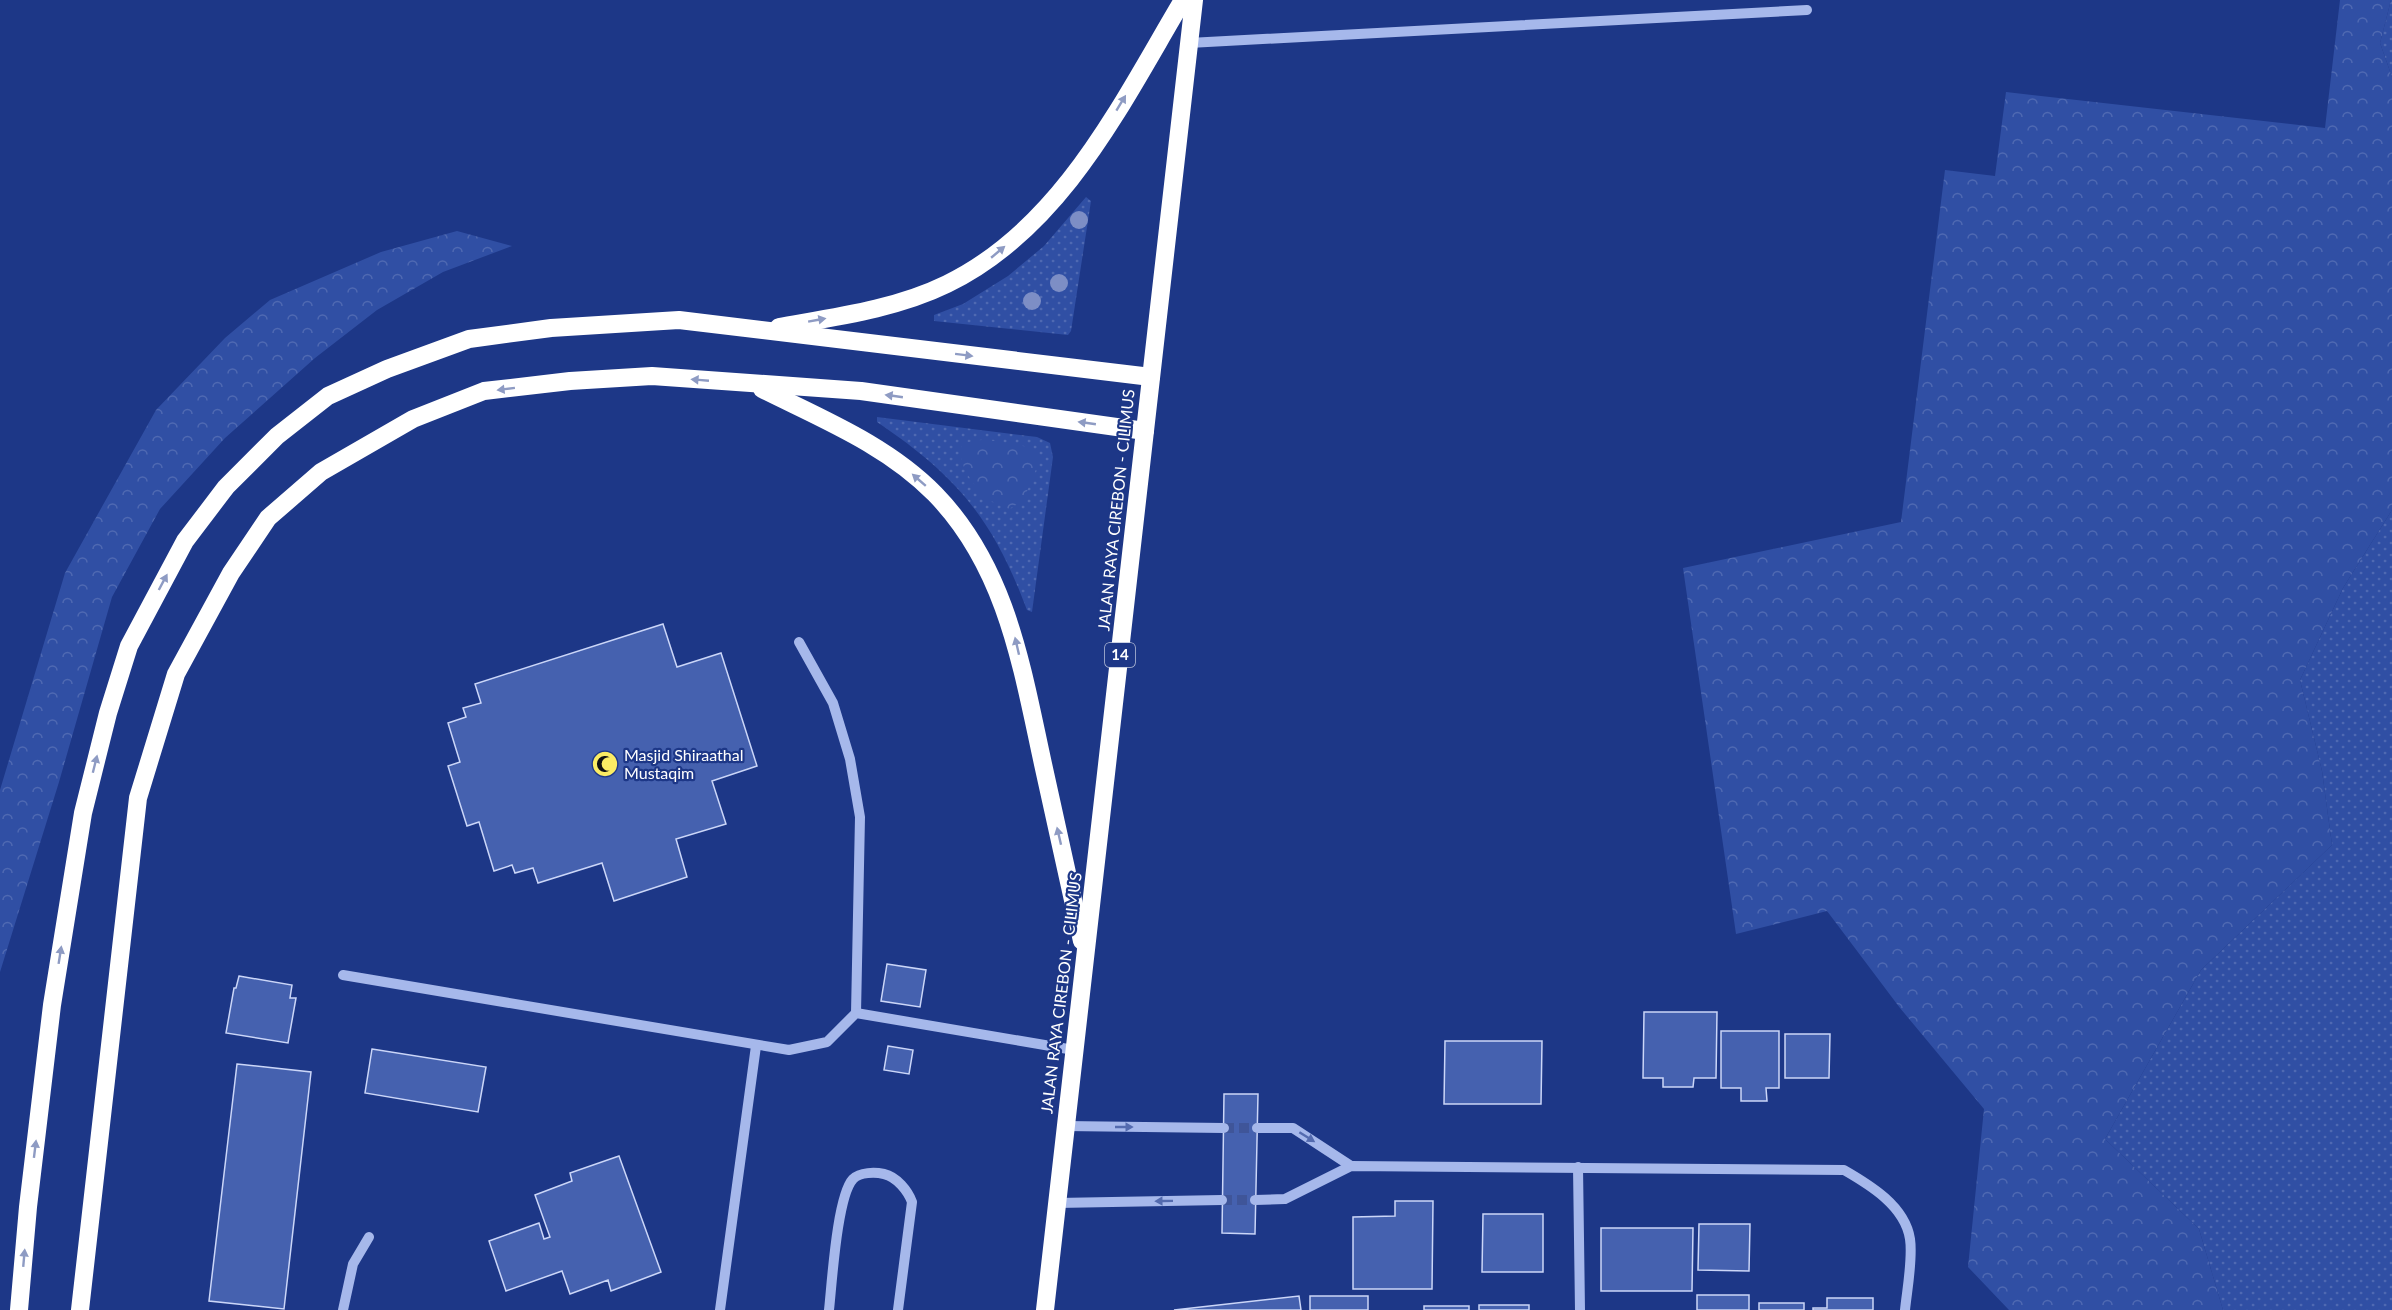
<svg xmlns="http://www.w3.org/2000/svg" width="2392" height="1310" viewBox="0 0 2392 1310" font-family="Lato,sans-serif">
<style>
.grass{fill:url(#grass-dots)}
.forest{fill:url(#forest-crowns)}
.building{fill:#4561af;stroke:#cbd6f8;stroke-width:1.5}
.lines{fill:none;stroke-linecap:round;stroke-linejoin:round}
.minor-tunnel{stroke:#3f5599;stroke-width:10;stroke-dasharray:10 5;stroke-linecap:butt}
.minor{stroke:#a6b8eb;stroke-width:10}
.highway{stroke:#fff;stroke-width:18}
.tree{fill:#7d8ec5}
.oneway{fill:#8e9bc3}
.oneway2{fill:#546baf}
.labels{text-anchor:middle;stroke-width:4.5;stroke-linejoin:round;paint-order:stroke}
.shield{fill:#1d3787;stroke:#bbc3db;stroke-width:1.5}
.shield-label{font-size:15px;font-weight:bold;fill:#fff}
.street-label{font-size:16px;fill:#fff;stroke:#1d3787}
.poi-label{font-size:16px;fill:#fff;stroke:#1d3787;text-anchor:start}
</style>
<defs>
<pattern id="grass-dots" width="8" height="8" patternUnits="userSpaceOnUse" patternTransform="scale(1.5)"><rect width="8" height="8" fill="#304fa4"/><path d="M2 2h.1M6 6h.1" fill="none" stroke="#4f69b2" stroke-width="1.8" stroke-linecap="round"/></pattern>
<pattern id="forest-crowns" width="20" height="18" patternUnits="userSpaceOnUse" patternTransform="scale(1.5)"><rect width="20" height="18" fill="#304fa4"/><path d="M2 6a3 3 0 1 1 6 0M12 15a3 3 0 1 1 6 0" fill="none" stroke="#4f69b2"/></pattern>
</defs>
<rect width="100%" height="100%" fill="#1d3787"/>
<g class="grass">
<polygon points="2391,0 2392,0 2392,77 2380,43"/>
<polygon points="1086,197 1091,201 1071,331 1068,335 934,321 934,315 963,304 1008,276 1044,246"/>
<path d="M877 417 1037 437 1050 443 1053 457 1032 612 1027 610C993 519 957 476 877 422Z"/>
<polygon points="2392,510 2392,1310 2223,1310 2199,1229 2105,1139 2201,970 2332,845 2322,771 2300,680 2343,588"/>
</g>
<g class="forest">
<polygon points="2340,0 2391,0 2380,43 2392,77 2392,510 2343,588 2300,680 2322,771 2332,845 2201,970 2105,1139 2199,1229 2223,1310 2009,1310 1968,1267 1984,1109 1900,1008 1827,911 1736,934 1683,568 1901,522 1945,170 1995,176 2006,92 2325,128"/>
<polygon points="457,231 512,246 443,272 377,310 315,358 225,438 160,509 112,597 59,782 0,972 0,790 65,573 156,410 225,338 270,300 381,252"/>
<path d="M987 439C1002 444 1026 443 1037 452V467L1023 501 1009 509C1003 506 997 504 991 501 977 492 953 460 963 443Z"/>
</g>
<g class="building">
<polygon points="663,624 677,667 721,653 757,766 712,781 726,824 676,839 687,877 614,901 602,863 538,883 533,868 515,873 512,865 494,871 479,822 467,826 448,766 460,762 448,723 466,717 463,708 481,703 475,684"/>
<polygon points="887,964 926,970 920,1007 881,1001"/>
<polygon points="239,976 292,985 290,998 296,998 288,1043 226,1033 234,988 236,988"/>
<polygon points="1644,1012 1717,1012 1716,1078 1694,1078 1693,1087 1663,1087 1663,1078 1643,1078"/>
<polygon points="1721,1031 1779,1031 1779,1088 1766,1088 1767,1101 1741,1101 1741,1088 1721,1088"/>
<polygon points="1785,1034 1830,1034 1829,1078 1785,1078"/>
<polygon points="1445,1041 1542,1041 1541,1104 1444,1104"/>
<polygon points="888,1046 913,1050 909,1074 884,1070"/>
<polygon points="372,1049 486,1067 478,1112 365,1093"/>
<polygon points="237,1064 311,1072 284,1309 209,1301"/>
<polygon points="1224,1094 1258,1094 1255,1234 1222,1233"/>
<polygon points="619,1156 661,1272 611,1291 608,1280 570,1294 562,1271 506,1291 489,1241 539,1223 544,1239 550,1237 535,1195 572,1181 570,1173"/>
<polygon points="1395,1201 1433,1201 1432,1289 1353,1289 1353,1217 1395,1216"/>
<polygon points="1483,1214 1543,1214 1543,1272 1482,1272"/>
<polygon points="1699,1224 1750,1224 1749,1271 1698,1270"/>
<polygon points="1601,1228 1693,1228 1692,1291 1601,1291"/>
<rect x="1697" y="1295" width="52" height="15"/>
<polygon points="1299,1296 1301,1310 1174,1310"/>
<rect x="1310" y="1296" width="58" height="14"/>
<polygon points="1827,1298 1873,1298 1873,1310 1813,1310 1813,1308 1827,1308"/>
<rect x="1759" y="1303" width="45" height="7"/>
<rect x="1479" y="1305" width="50" height="5"/>
<rect x="1424" y="1306" width="45" height="4"/>
</g>
<g class="lines">
<g class="minor-tunnel">
<polyline points="1224,1128 1257,1128"/>
<polyline points="1222,1200 1255,1200"/>
</g>
<g class="minor">
<polyline points="1189,43 1807,10"/>
<polyline points="799,642 833,703 850,759 860,817 856,1013"/>
<polyline points="343,975 789,1050 827,1042 856,1013 1074,1050"/>
<polyline points="1065,1126 1224,1128"/>
<polyline points="1257,1128 1293,1128 1351,1166"/>
<polyline points="1578,1167 1580,1310"/>
<path d="M1255 1200 1285 1199 1351 1166 1844 1170C1870 1185 1905 1206 1910 1239 1913 1259 1907 1290 1905 1310"/>
<polyline points="1057,1203 1222,1200"/>
<polyline points="343,1310 353,1264 369,1237"/>
<polyline points="720,1310 756,1046"/>
<path d="M829 1310C832 1283 837 1196 853 1179 860 1172 875 1172 884 1174 897 1177 908 1191 912 1202L898 1310"/>
</g>
<g class="highway">
<path d="M779 327C835 317 896 309 947 284 1062 228 1121 104 1183 0"/>
<path d="M762 389C822 419 887 445 935 494 1007 568 1022 668 1043 764 1056 823 1069 882 1082 941"/>
<polyline points="19,1310 28,1207 52,1005 83,813 108,713 129,646 185,541 226,487 277,436 328,396 387,369 469,339 551,328 679,320 1151,377"/>
<polyline points="80,1310 138,798 176,674 231,573 268,518 321,472 413,419 484,391 570,381 652,376 861,391 1145,431"/>
<polyline points="1045,1310 1194,0"/>
</g>
</g>
<g class="tree">
<circle cx="1079" cy="220" r="9"/>
<circle cx="1059" cy="283" r="9"/>
<circle cx="1032" cy="301" r="9"/>
</g>
<defs><path id="oneway-solid" d="M-6-.8H1V-3.2L6.5 0L1 3.2V.8H-6Z" transform="scale(1.5)"/></defs>
<g class="oneway">
<use href="#oneway-solid" transform="translate(1121 103) rotate(-59)"/>
<use href="#oneway-solid" transform="translate(998 252) rotate(-40)"/>
<use href="#oneway-solid" transform="translate(817 320) rotate(-10)"/>
<use href="#oneway-solid" transform="translate(964 355) rotate(7)"/>
<use href="#oneway-solid" transform="translate(700 380) rotate(-175)"/>
<use href="#oneway-solid" transform="translate(506 389) rotate(173)"/>
<use href="#oneway-solid" transform="translate(894 396) rotate(-172)"/>
<use href="#oneway-solid" transform="translate(1087 423) rotate(-172)"/>
<use href="#oneway-solid" transform="translate(919 480) rotate(-139)"/>
<use href="#oneway-solid" transform="translate(163 582) rotate(-62)"/>
<use href="#oneway-solid" transform="translate(1017 646) rotate(-103)"/>
<use href="#oneway-solid" transform="translate(95 764) rotate(-76)"/>
<use href="#oneway-solid" transform="translate(1059 836) rotate(-103)"/>
<use href="#oneway-solid" transform="translate(60 955) rotate(-81)"/>
<use href="#oneway-solid" transform="translate(35 1149) rotate(-83)"/>
<use href="#oneway-solid" transform="translate(24 1258) rotate(-85)"/>
</g>
<g class="oneway2">
<use href="#oneway-solid" transform="translate(1124 1127)"/>
<use href="#oneway-solid" transform="translate(1307 1137) rotate(32)"/>
<use href="#oneway-solid" transform="translate(1164 1201) rotate(179)"/>
</g>
<defs>
<g id="mosque-disc" transform="scale(1.35)"><circle r="9.5" fill="#fbec64" stroke="#1d3787"/><path d="M3.5-4.9A6 6 0 1 0 3.5 4.9A5 5 0 1 1 3.5-4.9Z" fill="#111"/></g>
</defs>
<g fill-rule="evenodd">
<use href="#mosque-disc" x="605" y="764"/>
</g>
<g class="labels">
<rect class="shield" x="1105" y="643" width="30" height="24" rx="4.5"/>
<g class="shield-label">
<text x="1120" y="660">14</text>
</g>
<g class="street-label">
<text transform="translate(1116 510) rotate(-84)" y="6">JALAN RAYA CIREBON - CILIMUS</text>
<text transform="translate(1061 993) rotate(-83)" y="6">JALAN RAYA CIREBON - CILIMUS</text>
</g>
<g class="poi-label">
<text x="624" y="761">Masjid Shiraathal<tspan x="624" dy="18">Mustaqim</tspan></text>
</g>
</g>
</svg>
